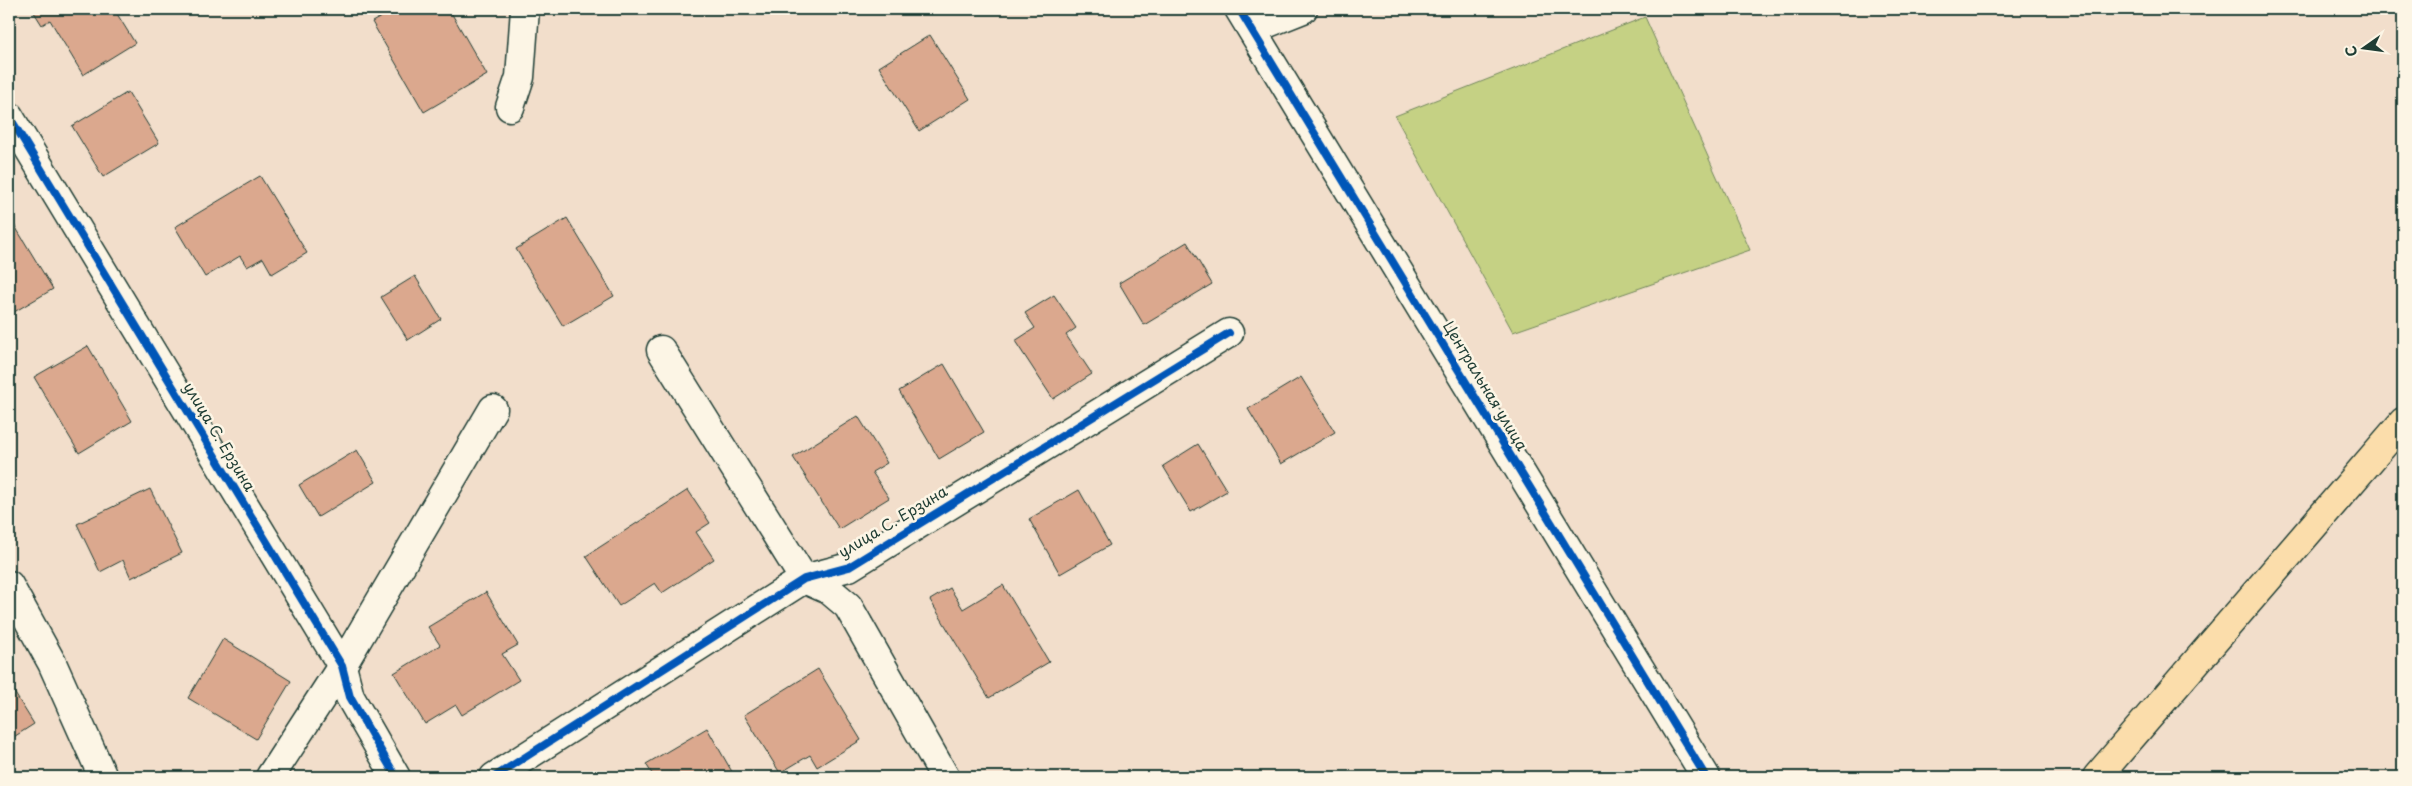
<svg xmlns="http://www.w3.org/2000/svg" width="2412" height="786" viewBox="0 0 2412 786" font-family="'Playpen Sans',sans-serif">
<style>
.green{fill:#c5d184;stroke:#72875c}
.building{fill:#dba88e;stroke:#1f3d34}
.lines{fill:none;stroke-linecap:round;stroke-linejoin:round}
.minor-casing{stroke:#1f3d34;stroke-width:31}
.major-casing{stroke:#1f3d34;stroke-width:31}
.minor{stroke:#fcf5e5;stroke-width:28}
.major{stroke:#fbddab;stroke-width:28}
.cycleway-casing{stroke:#fcf5e5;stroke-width:11}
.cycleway{stroke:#0057b8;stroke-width:8}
.labels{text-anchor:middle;stroke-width:5;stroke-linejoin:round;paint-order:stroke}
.street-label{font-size:15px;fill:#1f3d34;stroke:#fcf5e5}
</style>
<rect width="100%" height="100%" fill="#f2decb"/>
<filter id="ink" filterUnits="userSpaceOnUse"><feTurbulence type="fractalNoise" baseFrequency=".02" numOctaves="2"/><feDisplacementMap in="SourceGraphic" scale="10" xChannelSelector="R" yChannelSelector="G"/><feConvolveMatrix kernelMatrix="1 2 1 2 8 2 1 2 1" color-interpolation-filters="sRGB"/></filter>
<g filter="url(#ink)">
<polygon class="green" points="1645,17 1750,250 1513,332 1395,116"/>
<g class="building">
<polygon points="32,9 114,9 135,43 83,75 50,20 42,25"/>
<polygon points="395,9 449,9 487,75 424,112 372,22"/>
<polygon points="930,35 970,99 919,131 879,67"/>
<polygon points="128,92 159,143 103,177 72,126"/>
<polygon points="260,176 307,253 272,274 263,258 247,267 240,256 205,277 175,227"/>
<polygon points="9,218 10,218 53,289 9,315"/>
<polygon points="567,218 614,296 563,326 516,249"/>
<polygon points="1187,242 1212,284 1144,325 1119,283"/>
<polygon points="415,276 441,319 408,340 381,297"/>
<polygon points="1054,295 1076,328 1066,335 1092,374 1053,399 1015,341 1035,328 1025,313"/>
<polygon points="88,346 132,421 79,453 34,377"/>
<polygon points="944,364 984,432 939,459 899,391"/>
<polygon points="1301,377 1335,432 1281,464 1248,409"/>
<polygon points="858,416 887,463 872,472 889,498 839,529 793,457"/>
<polygon points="1198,444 1227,491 1191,512 1163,466"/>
<polygon points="357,450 376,482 318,517 299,485"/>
<polygon points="150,489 182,553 131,578 123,560 100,572 77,524"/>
<polygon points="688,490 710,523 696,532 714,559 662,593 655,583 619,606 586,556"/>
<polygon points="1079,490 1110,545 1060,574 1029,519"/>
<polygon points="1003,585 1049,662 989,698 930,600 950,588 963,609"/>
<polygon points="486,592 518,645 502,654 519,680 462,715 456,705 425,724 394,673 440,645 428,627"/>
<polygon points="223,639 291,681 256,739 188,698"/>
<polygon points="818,669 861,740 817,767 810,755 780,773 744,715"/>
<polygon points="9,684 34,724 9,740"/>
<polygon points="707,728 735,777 654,777 646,764"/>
</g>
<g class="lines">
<g class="minor-casing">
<g id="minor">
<polyline points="1239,9 1706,777"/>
<polyline points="1253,29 1303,9"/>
<polyline points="510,107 520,77 525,9"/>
<polyline points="9,116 342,666 350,697 396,777"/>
<polyline points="661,350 804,579 829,590 848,606 945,777"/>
<polyline points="9,585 52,663 103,777"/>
<polyline points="270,777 342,666 493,409"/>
<polyline points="494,777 804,579 849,567 1229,333"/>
</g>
</g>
<g class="major-casing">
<polyline id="major" points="2097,777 2403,422"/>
</g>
<use href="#minor" class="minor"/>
<use href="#major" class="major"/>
<g class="cycleway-casing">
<g id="cycleway">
<polyline points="1239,9 1706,777"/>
<polyline points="9,116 342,666 350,697 396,777"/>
<polyline points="494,777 804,579 849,567 1229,333"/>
</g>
</g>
<use href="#cycleway" class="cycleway"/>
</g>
</g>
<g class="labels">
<g class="street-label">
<text transform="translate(1485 386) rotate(59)" y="5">Центральная улица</text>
<text transform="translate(219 437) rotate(59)" y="5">улица С. Ерзина</text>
<text transform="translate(893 522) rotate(-31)" y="5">улица С. Ерзина</text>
</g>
</g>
<rect width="2412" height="786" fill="none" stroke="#fcf5e5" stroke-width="30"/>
<rect x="15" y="15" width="2382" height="756" fill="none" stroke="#1f3d34" stroke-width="2" filter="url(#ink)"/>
<g transform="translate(2364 48) rotate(256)" stroke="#fcf5e5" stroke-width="4" paint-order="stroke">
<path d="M0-4L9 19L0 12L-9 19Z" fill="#1f3d34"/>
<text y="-8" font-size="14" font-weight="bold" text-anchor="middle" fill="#1f3d34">С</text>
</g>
</svg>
